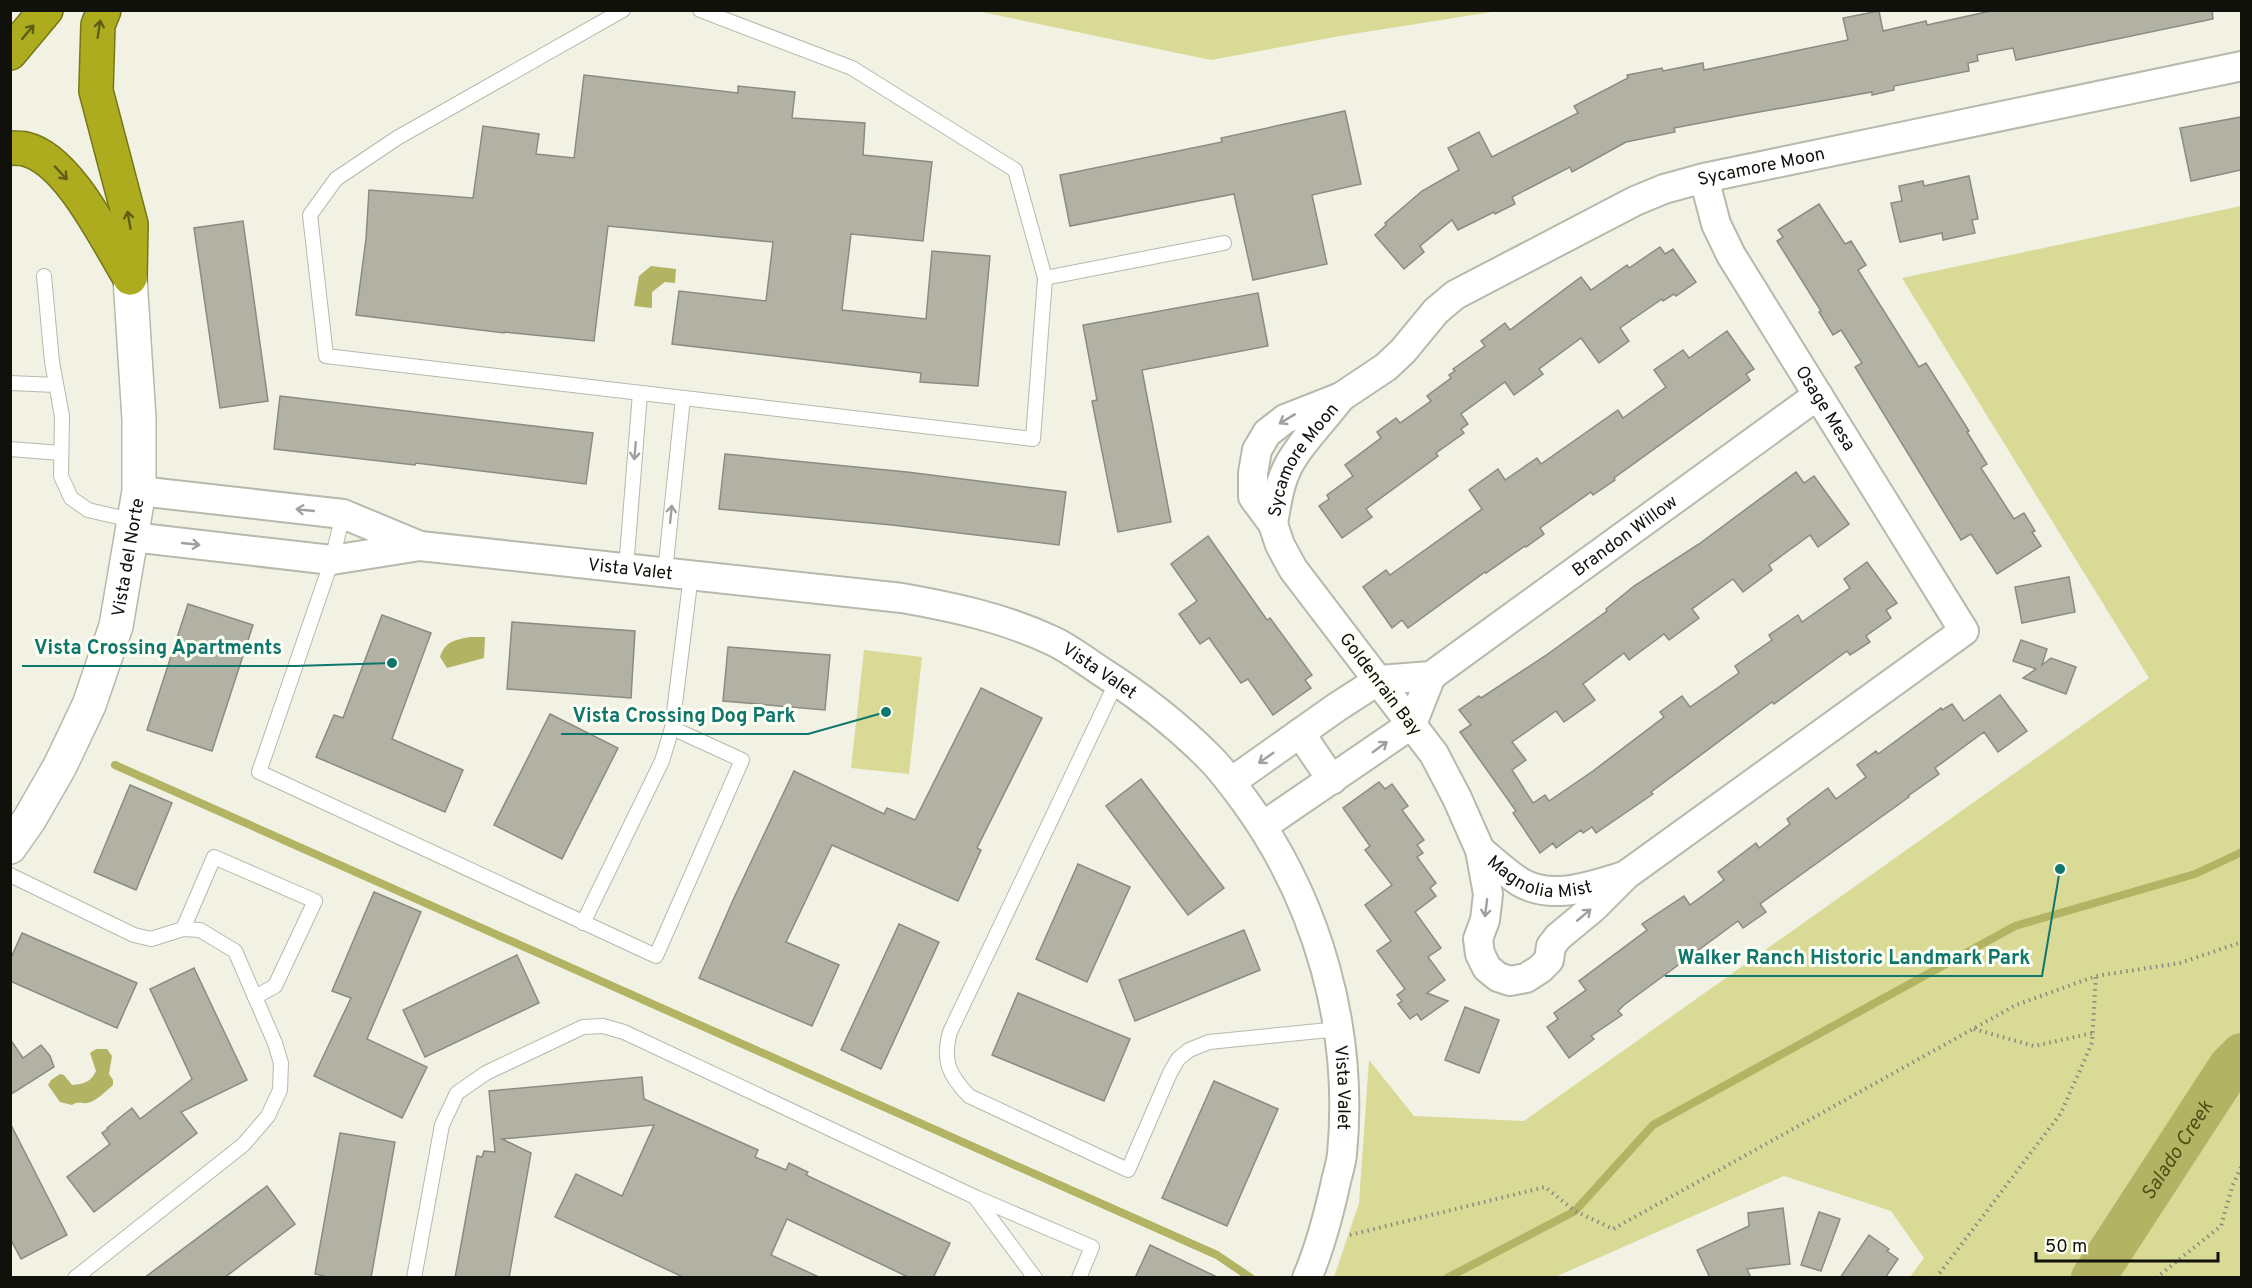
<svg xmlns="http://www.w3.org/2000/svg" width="2252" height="1288" viewBox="0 0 2252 1288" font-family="Overpass,sans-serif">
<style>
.green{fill:#d8da96}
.water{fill:#b2b363}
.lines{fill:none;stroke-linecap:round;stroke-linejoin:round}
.stream{stroke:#b2b363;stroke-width:8}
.river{stroke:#b2b363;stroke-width:44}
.building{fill:#b1b1a4;stroke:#8b8b7f;stroke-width:1.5}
.lane-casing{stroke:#b8b8ab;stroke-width:16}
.street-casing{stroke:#b8b8ab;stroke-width:32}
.secondary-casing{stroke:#b8b8ab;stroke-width:36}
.highway-casing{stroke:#767618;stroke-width:36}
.path{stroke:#89897f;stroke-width:4;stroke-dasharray:1.5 4.5;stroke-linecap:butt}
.lane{stroke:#fff;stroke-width:14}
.street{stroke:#fff;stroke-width:28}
.secondary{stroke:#fff;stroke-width:33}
.highway{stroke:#adac1e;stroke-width:33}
.oneway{stroke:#5f5e15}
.oneway2{stroke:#a0a09e}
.labels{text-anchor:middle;stroke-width:6;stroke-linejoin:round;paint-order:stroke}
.street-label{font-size:18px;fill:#11110c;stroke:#fefff4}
.water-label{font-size:20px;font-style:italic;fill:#505014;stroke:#fefff4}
.leader{fill:none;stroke:#0f766e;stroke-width:2}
.callout-dot{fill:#0f766e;stroke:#fefff4;stroke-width:2}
.callout-label{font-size:20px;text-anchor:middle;font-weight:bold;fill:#0f766e;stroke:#fefff4;stroke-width:6;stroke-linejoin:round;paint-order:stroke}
</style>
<rect width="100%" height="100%" fill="#f1f2e4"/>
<g class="green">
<polygon points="977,11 1498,11 1340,36 1211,60"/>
<polygon points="2241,206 2241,1277 1910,1277 1924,1258 1891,1211 1784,1176 1555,1277 1334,1277 1359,1203 1369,1060 1414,1116 1524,1121 2149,678 1902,278"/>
<polygon points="864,650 922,657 909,774 851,768"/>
</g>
<g class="water">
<polygon points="651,266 676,269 675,283 665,282 652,292 652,308 634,306 639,276"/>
<path d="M470 637H485L484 658 447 668 440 657C445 641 455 640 470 637Z"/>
<path d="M96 1049H107L112 1056 109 1074 113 1080V1085C106 1091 97 1101 87 1103 80 1104 79 1101 72 1105L60 1102 48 1085 51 1080 60 1074 64 1075 72 1085C84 1084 91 1082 96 1071L90 1053Z"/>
</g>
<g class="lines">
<g class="stream">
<polyline points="115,765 1217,1255 1251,1278"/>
<polyline points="1447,1278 1575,1211 1653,1125 2015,926 2195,874 2242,852"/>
</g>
<path class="river" id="s1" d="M2093 1278 2230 1067 2242 1055"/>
</g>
<g class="building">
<polygon points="1995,10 2212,10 2213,19 2016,60 2013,48 1977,55 1978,61 1968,63 1969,71 1894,86 1894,90 1872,95 1872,92 1737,116 1674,128 1675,132 1626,142 1572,172 1570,167 1512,197 1515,204 1495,214 1494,212 1458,230 1452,220 1420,246 1424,252 1404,269 1375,235 1386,225 1385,223 1422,191 1459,170 1448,148 1479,132 1492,157 1578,113 1574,106 1628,78 1627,75 1662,68 1663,71 1703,63 1704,70 1848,40 1843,18 1879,11 1883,31 1926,21 1927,25"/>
<polygon points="584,75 738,93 738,86 795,92 792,118 865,123 863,155 932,162 923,241 851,234 842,310 926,319 932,251 990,256 978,386 920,382 921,373 672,344 679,291 766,301 773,242 608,226 594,341 504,332 504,333 356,315 366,239 369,190 473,198 483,126 539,134 536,154 574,158"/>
<polygon points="1345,111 1361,184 1312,195 1327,264 1253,280 1234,194 1070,226 1060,175 1222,142 1221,138"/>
<polygon points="2241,117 2241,170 2191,181 2180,128"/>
<polygon points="1969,176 1978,219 1972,220 1975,233 1943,240 1942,233 1900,242 1891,203 1902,201 1899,186 1923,181 1924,186"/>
<polygon points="1819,204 1845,244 1851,241 1866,265 1858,270 1919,367 1926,363 1969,431 1967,432 1987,464 1981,468 2014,519 2024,513 2035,531 2032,532 2041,546 1997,574 1971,534 1961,540 1855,367 1862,363 1841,330 1833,335 1819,312 1821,311 1777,241 1783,237 1778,230"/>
<polygon points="243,221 268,401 220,408 194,228"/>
<polygon points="1660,247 1665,254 1673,249 1696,282 1676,296 1674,294 1663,301 1662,299 1620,328 1629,341 1599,363 1581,338 1539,369 1543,374 1514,395 1505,382 1461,414 1468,424 1461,429 1464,433 1436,453 1438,456 1366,509 1372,517 1342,538 1319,506 1329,499 1327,495 1353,476 1345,465 1381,438 1377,432 1396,418 1400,423 1431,401 1427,396 1451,378 1449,375 1455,371 1453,369 1485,346 1481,341 1505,323 1510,330 1581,277 1591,290 1627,265 1629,268"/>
<polygon points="1258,293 1268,346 1142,370 1171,522 1118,532 1092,401 1097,400 1083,325"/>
<polygon points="1727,331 1754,369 1746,374 1750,380 1614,478 1615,480 1593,495 1591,492 1540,528 1544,534 1526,547 1525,546 1486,573 1485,572 1408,628 1402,620 1392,628 1363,587 1386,570 1390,575 1482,509 1469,490 1498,469 1505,480 1537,458 1541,464 1618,410 1623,418 1666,387 1654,370 1683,350 1689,358"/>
<polygon points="280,396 593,433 586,484 416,463 415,465 274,449"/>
<polygon points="725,454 907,472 1066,492 1059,545 892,525 719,509"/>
<polygon points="1796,472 1804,483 1814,476 1849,524 1818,547 1810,535 1769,565 1772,570 1743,592 1733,579 1692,609 1699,618 1669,640 1664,634 1629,660 1624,653 1583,684 1595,700 1564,722 1556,711 1512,742 1526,760 1512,770 1533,803 1545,795 1549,801 1593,771 1664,717 1660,712 1682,696 1690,707 1739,673 1735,666 1772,640 1769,635 1798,615 1802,622 1850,588 1844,579 1867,562 1897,603 1886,610 1891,618 1866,636 1870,642 1850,655 1847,651 1774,704 1772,702 1651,792 1653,794 1596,833 1592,827 1583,833 1581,830 1556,848 1553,843 1540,853 1513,813 1516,811 1460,732 1471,725 1459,710 1479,696 1481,698 1545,656 1607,611 1606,609 1634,586 1699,544"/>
<polygon points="1208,536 1267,620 1270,618 1312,675 1305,680 1311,688 1273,715 1248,679 1241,683 1209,638 1200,644 1179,614 1197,601 1171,564"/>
<polygon points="2069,577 2075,612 2022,623 2015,587"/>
<polygon points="188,604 253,625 212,751 147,730"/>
<polygon points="382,615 431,633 392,739 463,770 445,812 316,757 334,715 343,718"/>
<polygon points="512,622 635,631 631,698 507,689"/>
<polygon points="2021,640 2047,649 2042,665 2051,658 2076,667 2066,694 2023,678 2036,669 2013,661"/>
<polygon points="728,647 830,655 825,710 723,701"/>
<polygon points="981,688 1042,718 977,848 981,850 958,901 832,845 786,942 839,965 812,1026 699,978 733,900 794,771 884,814 887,808 915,820"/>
<polygon points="2000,695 2027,731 1998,752 1984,732 1935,768 1939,774 1908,796 1909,797 1760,904 1766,912 1743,928 1738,921 1624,1005 1618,1011 1622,1015 1591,1036 1594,1039 1569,1058 1547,1027 1558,1019 1554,1013 1586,990 1579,981 1647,930 1642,924 1684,896 1690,905 1724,880 1718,872 1756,843 1759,848 1790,824 1787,819 1828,788 1836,799 1866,777 1857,765 1876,751 1878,754 1941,708 1942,710 1952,704 1964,721"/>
<polygon points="550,714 618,748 562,859 494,825"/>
<polygon points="1141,779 1224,888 1188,915 1106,806"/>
<polygon points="1379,782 1385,789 1392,784 1408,806 1402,810 1424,840 1417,845 1423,853 1417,857 1436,883 1430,888 1436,896 1415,912 1441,948 1428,957 1445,980 1427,993 1448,1001 1421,1020 1417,1014 1410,1019 1398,1004 1402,1001 1397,995 1405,989 1377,951 1391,941 1365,905 1392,885 1365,850 1370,846 1343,808"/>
<polygon points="130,785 172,803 136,890 94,872"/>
<polygon points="1078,864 1130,887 1087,982 1036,959"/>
<polygon points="374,892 421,912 367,1039 427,1067 402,1118 314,1076 351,998 332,991"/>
<polygon points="899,924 939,942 881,1069 841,1050"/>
<polygon points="1244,930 1260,970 1135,1021 1119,980"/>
<polygon points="22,933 137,983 117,1028 10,981 10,960"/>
<polygon points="517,955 539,1003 425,1057 403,1010"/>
<polygon points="194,968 247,1080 181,1112 197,1133 94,1212 67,1177 110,1144 102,1133 108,1129 107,1128 132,1108 140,1119 192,1079 150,989"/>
<polygon points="1018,993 1130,1039 1104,1101 992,1055"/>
<polygon points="1465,1007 1499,1020 1479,1073 1445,1060"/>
<polygon points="10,1039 23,1058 41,1045 50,1056 54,1067 10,1095"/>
<polygon points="642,1077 644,1099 758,1150 755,1157 786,1170 789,1163 808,1172 806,1175 950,1243 933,1278 910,1278 787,1219 771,1255 821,1278 685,1278 555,1217 576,1174 622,1196 654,1125 502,1139 531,1153 509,1278 455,1278 477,1156 482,1157 484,1151 495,1152 489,1091"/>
<polygon points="1214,1081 1278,1109 1227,1226 1162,1198"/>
<polygon points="10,1123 67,1235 21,1259 10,1238"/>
<polygon points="340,1133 395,1142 371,1278 332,1278 315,1274"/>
<polygon points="267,1186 295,1224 224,1278 144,1278"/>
<polygon points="1783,1208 1790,1264 1747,1269 1751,1278 1710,1278 1697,1250 1749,1226 1748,1213"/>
<polygon points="1819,1212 1840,1219 1821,1271 1801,1265"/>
<polygon points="1869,1235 1889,1249 1887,1251 1898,1259 1885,1278 1840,1278"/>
<polygon points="1150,1245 1219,1278 1135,1278"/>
</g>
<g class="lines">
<g class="lane-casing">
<g id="lane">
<polyline points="623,10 397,138 336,179 310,215 326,356 1033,439 1045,278 1015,170 852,68 700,10"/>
<polyline points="44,276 52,362 62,416 61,476 71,498 88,510 135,521"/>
<polyline points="1045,278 1224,243"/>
<polyline points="10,383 56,385"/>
<polyline points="10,449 61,453"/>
<polyline points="343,514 332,560 259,772 656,956 742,760 672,728"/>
<polyline points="626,568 640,393"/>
<polyline points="665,572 683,398"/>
<path d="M1117 681 950 1032C942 1061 949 1075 969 1096L1128 1170 1170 1073 1178 1059 1189 1050 1209 1042 1339 1029"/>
<polyline points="10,875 134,935 151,939 183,929 200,930 235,951 275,1043 281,1063 280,1090 268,1116 243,1145 75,1278"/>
<polyline points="583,923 662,761 672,728 691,575"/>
<polyline points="183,929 214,857 315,901 275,986 255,997"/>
<polyline points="975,1197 1092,1247 1079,1278"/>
<polyline points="414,1278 442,1125 457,1093 486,1073 583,1027 603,1026 624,1032 975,1197 1035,1278"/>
</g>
</g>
<g class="street-casing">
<g id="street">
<path id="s2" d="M1704 178 1716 224 1731 255 1964 631 1626 875 1593 908 1558 937 1551 946 1549 960 1540 969 1526 978 1510 981 1498 977 1487 968 1480 954 1478 939 1485 920 1488 894 1480 850 1457 798 1434 754 1293 569 1280 545 1273 524 1253 497V473L1257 450 1267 433 1285 419 1341 397 1386 367 1403 351 1436 311 1455 295 1635 201 1664 189 1704 178 2242 66"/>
<polyline points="139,491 343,514 420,546"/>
<path id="s3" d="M1273 524C1276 506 1278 489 1285 473 1295 448 1324 420 1341 397"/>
<path id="s4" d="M132 537 332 560 420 546 902 598C953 607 1004 618 1051 640 1069 648 1085 661 1102 672 1140 696 1177 725 1209 757 1222 770 1233 785 1244 800 1318 901 1354 1029 1342 1154 1341 1165 1337 1175 1335 1186 1328 1217 1320 1248 1307 1278"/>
<polyline points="1300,733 1332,780"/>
<path id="s5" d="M1231 782 1337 707 1379 680 1431 676 1818 395"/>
<polyline points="1263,826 1412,724 1431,676"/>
<path id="s6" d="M1480 850C1493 861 1506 873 1520 882 1552 901 1591 886 1624 876"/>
</g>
</g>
<g class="secondary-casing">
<g id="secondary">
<path id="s7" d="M10 847 29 820 60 766 89 705 116 626 139 491V419L130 278"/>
</g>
</g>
<g class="highway-casing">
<g id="highway">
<polyline points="104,10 98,25 96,91 131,224 130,278"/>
<polyline points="10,53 46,10"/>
<path d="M10 148C15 148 21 148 25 149 69 159 107 241 130 278"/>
</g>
</g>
<g class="path">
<polyline points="1974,1029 2034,1046 2093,1033"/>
<polyline points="1350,1235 1545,1187 1575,1211 1613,1229 2016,1005 2096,976 2180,963 2242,942"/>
<polyline points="1936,1278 2061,1113 2092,1043 2096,976"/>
<polyline points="2156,1278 2221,1226 2232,1187 2242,1165"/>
</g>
<use href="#lane" class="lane"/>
<use href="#street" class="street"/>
<use href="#secondary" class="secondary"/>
<use href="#highway" class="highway"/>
</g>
<defs><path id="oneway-shaft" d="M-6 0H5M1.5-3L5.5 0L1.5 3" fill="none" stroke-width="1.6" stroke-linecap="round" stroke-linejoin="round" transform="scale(1.5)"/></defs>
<g class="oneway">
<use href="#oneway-shaft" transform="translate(99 29) rotate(-81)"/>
<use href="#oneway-shaft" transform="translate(28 32) rotate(-50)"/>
<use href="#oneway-shaft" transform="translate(61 173) rotate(47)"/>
<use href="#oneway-shaft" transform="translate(129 220) rotate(-100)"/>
</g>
<g class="oneway2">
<use href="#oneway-shaft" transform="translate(1287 419) rotate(149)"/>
<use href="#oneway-shaft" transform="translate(635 451) rotate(95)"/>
<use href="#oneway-shaft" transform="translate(305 510) rotate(-174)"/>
<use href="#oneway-shaft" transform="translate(671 514) rotate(-84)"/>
<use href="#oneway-shaft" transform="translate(191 544) rotate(6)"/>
<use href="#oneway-shaft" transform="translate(1380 747) rotate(-36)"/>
<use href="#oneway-shaft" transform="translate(1266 758) rotate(145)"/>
<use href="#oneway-shaft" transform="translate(1486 908) rotate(97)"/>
<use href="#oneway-shaft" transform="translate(1584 915) rotate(-40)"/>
</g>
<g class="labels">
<g class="street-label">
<text dy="6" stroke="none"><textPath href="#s2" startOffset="2314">Sycamore Moon</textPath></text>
<text dy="6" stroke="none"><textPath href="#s2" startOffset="262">Osage Mesa</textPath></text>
<text dy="6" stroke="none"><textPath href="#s3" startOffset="72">Sycamore Moon</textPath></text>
<text dy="6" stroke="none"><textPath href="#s5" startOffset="471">Brandon Willow</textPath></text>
<text dy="6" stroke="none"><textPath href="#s7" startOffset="316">Vista del Norte</textPath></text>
<text dy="6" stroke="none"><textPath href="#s4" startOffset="502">Vista Valet</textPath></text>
<text dy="6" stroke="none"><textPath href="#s4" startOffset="988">Vista Valet</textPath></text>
<text transform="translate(1381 684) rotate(53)" y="6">Goldenrain Bay</text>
<text dy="6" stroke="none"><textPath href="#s6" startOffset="69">Magnolia Mist</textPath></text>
<text dy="6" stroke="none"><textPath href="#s4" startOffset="1492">Vista Valet</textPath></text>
</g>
<g class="water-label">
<text dy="7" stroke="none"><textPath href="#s1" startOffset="153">Salado Creek</textPath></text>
</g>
</g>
<path class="leader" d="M392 663L295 666H22M886 712L808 734H561M2060 869L2042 976H1665"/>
<g class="callout-dot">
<circle cx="392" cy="663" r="6"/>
<circle cx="886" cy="712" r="6"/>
<circle cx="2060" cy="869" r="6"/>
</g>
<g class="callout-label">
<text x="158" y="654">Vista Crossing Apartments</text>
<text x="684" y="722">Vista Crossing Dog Park</text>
<text x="1854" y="964">Walker Ranch Historic Landmark Park</text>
</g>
<rect width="2252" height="1288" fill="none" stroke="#11110c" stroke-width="24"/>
<path d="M2036 1252v9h182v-9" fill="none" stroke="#11110c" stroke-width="3"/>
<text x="2045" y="1252" font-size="18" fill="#11110c" stroke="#fefff4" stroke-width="4.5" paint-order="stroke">50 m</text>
</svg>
